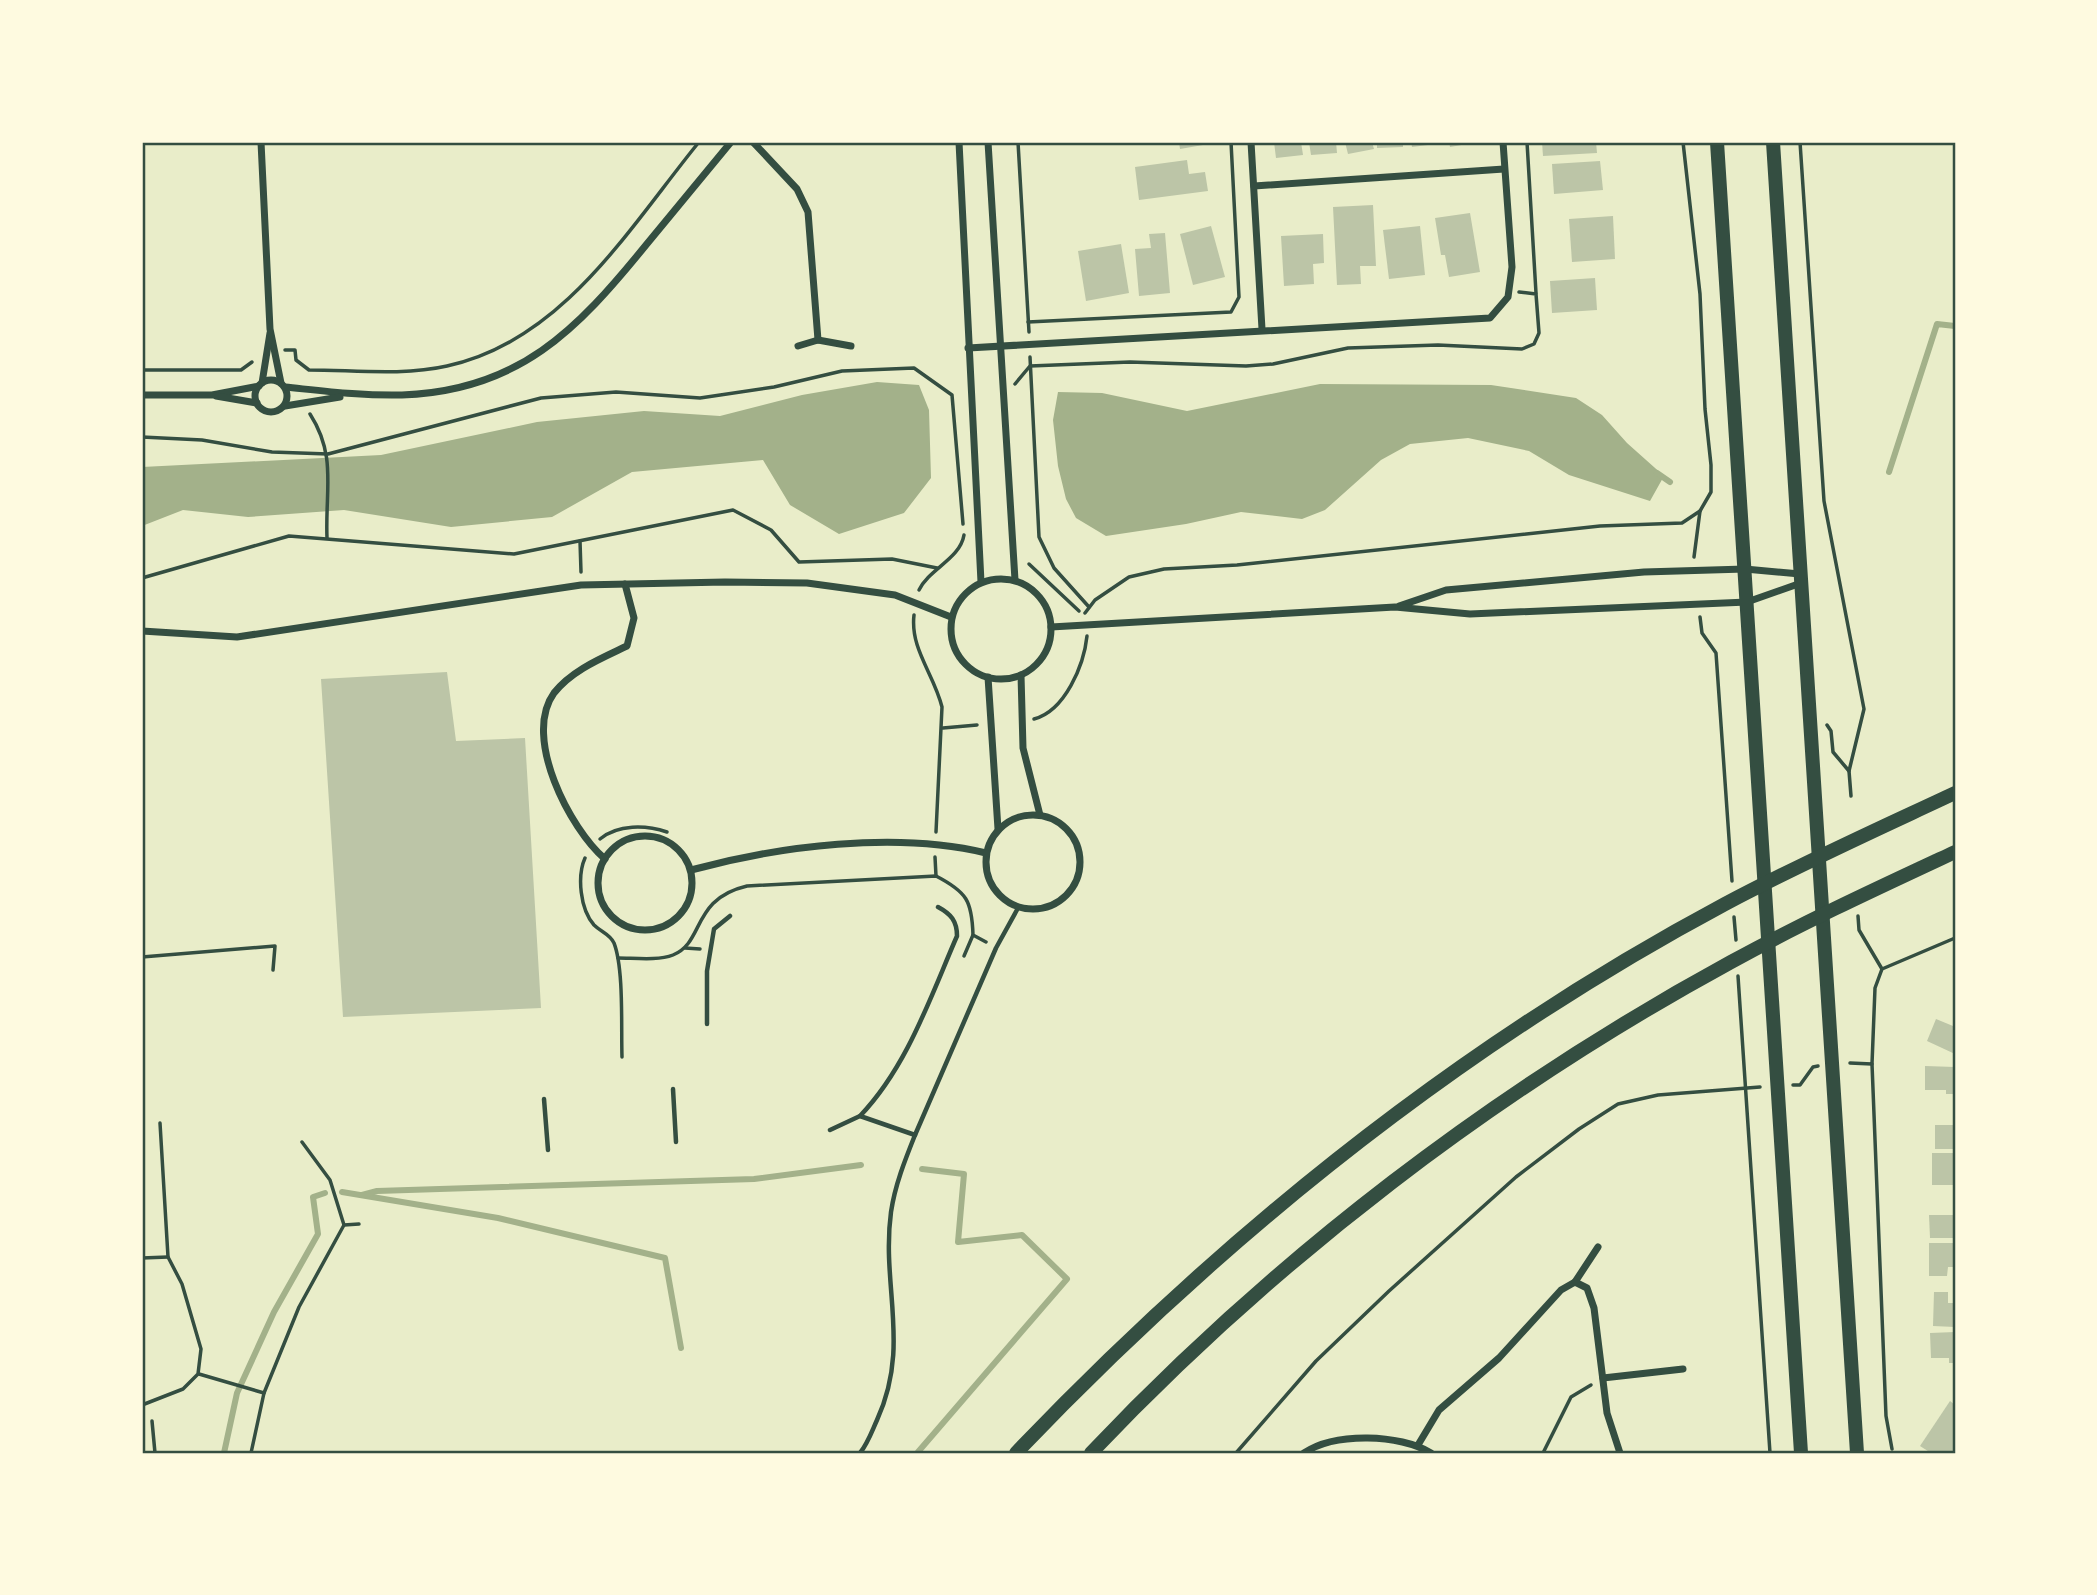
<svg xmlns="http://www.w3.org/2000/svg" width="2097" height="1595" viewBox="0 0 2097 1595" font-family="'Open Sans',sans-serif">
<style>
.water{fill:#a3b18a}
.lines{fill:none;stroke-linecap:round;stroke-linejoin:round}
.stream{stroke:#a3b18a;stroke-width:6}
.building{fill:#bcc5a7}
.path{stroke:#344e41;stroke-width:3.5}
.service{stroke:#344e41;stroke-width:4.5}
.minor{stroke:#344e41;stroke-width:7}
.primary{stroke:#344e41;stroke-width:14}
.trunk{stroke:#344e41;stroke-width:14}
.neatline{fill:none;stroke:#344e41;stroke-width:2.5}
</style>
<rect width="100%" height="100%" fill="#e9edc9"/>
<g class="water">
<polygon points="877,382 919,385 929,410 931,478 904,513 839,534 790,505 763,460 632,472 552,517 451,527 344,510 248,517 183,510 142,526 142,467 381,455 537,422 644,411 720,416 802,395"/>
<polygon points="1320,384 1491,385 1576,398 1602,415 1627,443 1664,476 1650,501 1569,475 1529,451 1468,438 1410,444 1381,460 1325,510 1302,519 1241,512 1186,524 1106,536 1076,518 1066,499 1058,466 1053,420 1058,392 1102,393 1187,411"/>
</g>
<g class="lines">
<g class="stream">
<polyline points="1889,472 1937,324 1955,326"/>
<polyline points="1657,473 1670,482"/>
<polyline points="342,1192 498,1218 665,1258 681,1348"/>
<polyline points="362,1195 377,1191 754,1179 861,1165"/>
<polyline points="918,1452 1067,1279 1022,1235 958,1242 964,1174 922,1169"/>
<polyline points="224,1453 237,1393 274,1312 318,1234 313,1197 325,1193"/>
</g>
</g>
<g class="building">
<polygon points="1179,142 1203,142 1203,145 1180,149"/>
<polygon points="1274,142 1301,142 1303,155 1276,158"/>
<polygon points="1309,142 1336,142 1337,153 1311,155"/>
<polygon points="1345,142 1372,142 1374,149 1348,154"/>
<polygon points="1377,142 1403,142 1403,147 1377,148"/>
<polygon points="1411,142 1443,142 1444,143 1412,147"/>
<polygon points="1449,142 1472,142 1473,143 1450,147"/>
<polygon points="1542,142 1596,142 1597,153 1543,156"/>
<polygon points="1187,160 1189,174 1205,172 1208,191 1139,200 1135,167"/>
<polygon points="1600,161 1603,190 1554,194 1552,164"/>
<polygon points="1373,205 1376,266 1360,266 1361,284 1337,285 1333,207"/>
<polygon points="1470,213 1480,272 1449,277 1445,255 1441,255 1435,218"/>
<polygon points="1613,216 1615,259 1572,262 1569,219"/>
<polygon points="1211,226 1225,277 1193,285 1180,234"/>
<polygon points="1420,226 1425,275 1389,279 1383,230"/>
<polygon points="1165,233 1170,293 1139,296 1135,249 1151,248 1149,234"/>
<polygon points="1323,234 1324,263 1313,264 1314,284 1284,286 1281,236"/>
<polygon points="1121,244 1129,293 1086,301 1078,251"/>
<polygon points="1595,278 1597,310 1552,313 1550,281"/>
<polygon points="447,672 456,741 525,738 541,1008 343,1017 321,679"/>
<polygon points="1936,1019 1953,1026 1955,1020 1955,1054 1927,1041"/>
<polygon points="1925,1066 1955,1067 1955,1094 1946,1094 1946,1090 1925,1090"/>
<rect x="1935" y="1125" width="20" height="24"/>
<rect x="1932" y="1153" width="23" height="32"/>
<polygon points="1929,1215 1955,1215 1955,1238 1930,1238"/>
<polygon points="1929,1243 1955,1243 1955,1267 1948,1267 1947,1276 1929,1276"/>
<polygon points="1934,1292 1948,1292 1948,1303 1955,1303 1955,1327 1933,1326"/>
<polygon points="1955,1332 1955,1363 1949,1363 1949,1358 1931,1358 1930,1333"/>
<polygon points="1950,1401 1955,1405 1955,1453 1931,1453 1920,1446"/>
</g>
<g class="lines">
<g class="path">
<polyline points="1018,142 1029,332"/>
<polyline points="1527,142 1536,293"/>
<polyline points="1800,142 1824,501 1864,709 1849,771 1851,796"/>
<polyline points="1028,322 1231,312 1239,297 1231,142"/>
<path d="M285 350H295L296 360 309 370C353 370 403 376 447 366 563 341 629 228 699 142"/>
<polyline points="1030,357 1039,537 1054,568 1089,607"/>
<polyline points="142,370 241,370 252,362"/>
<polyline points="1015,384 1030,366 1130,362 1246,366 1273,364 1348,348 1438,345 1522,349 1534,344 1539,333 1536,294 1519,292"/>
<path d="M310 414C337 456 325 490 327 538"/>
<polyline points="142,437 202,440 272,452 328,454 541,398 616,392 700,398 774,387 842,371 914,368 952,395 963,524"/>
<polyline points="580,541 581,572"/>
<polyline points="1694,557 1700,511"/>
<polyline points="1029,564 1079,611"/>
<polyline points="142,578 289,536 514,554 733,510 771,530 799,562 892,559 937,568"/>
<path d="M919 590C929 569 960 559 964 535"/>
<polyline points="1085,613 1095,600 1129,577 1164,569 1237,565 1600,526 1682,523 1700,511 1711,492 1711,465 1705,409 1700,294 1683,142"/>
<path d="M914 615C910 649 934 674 942 707L936 832"/>
<polyline points="1700,617 1702,633 1716,653 1732,881"/>
<path d="M1034 719C1065 711 1084 665 1087 636"/>
<polyline points="1827,725 1831,731 1833,752 1849,771"/>
<polyline points="943,728 977,725"/>
<path d="M600 839C618 824 646 825 667 832"/>
<polyline points="935,857 936,876"/>
<path d="M585 858C577 876 580 909 594 925 601 932 610 934 614 943 624 969 621 1028 622 1057"/>
<polyline points="1858,916 1859,930 1882,969"/>
<polyline points="1734,917 1736,940"/>
<polyline points="685,948 700,949"/>
<polyline points="964,956 973,935"/>
<polyline points="142,957 275,946 273,970"/>
<path d="M618 958C634 958 658 961 673 955 705 942 691 899 747 886L936 876C967 892 972 901 973 935L986 942"/>
<polyline points="1738,976 1770,1453"/>
<polyline points="1850,1063 1872,1064 1875,988 1882,969 1955,938"/>
<polyline points="1872,1064 1886,1416 1892,1449"/>
<polyline points="1793,1085 1800,1085 1813,1067 1818,1066"/>
<polyline points="344,1225 359,1224"/>
<polyline points="142,1258 168,1257"/>
<polyline points="199,1374 264,1393"/>
<polyline points="142,1405 183,1389 198,1374 201,1349 182,1284 168,1257 160,1123"/>
<polyline points="152,1421 155,1453"/>
<polyline points="251,1453 264,1393 299,1307 344,1225 330,1180 302,1142"/>
<polyline points="1236,1453 1316,1361 1389,1291 1516,1177 1579,1129 1618,1104 1658,1095 1760,1087"/>
<polyline points="1543,1453 1571,1397 1591,1385"/>
</g>
<g class="service">
<polyline points="707,1024 707,971 714,929 730,916"/>
<polyline points="673,1089 676,1142"/>
<polyline points="544,1099 548,1150"/>
<path d="M860 1116C907 1067 930 998 957 936 957 921 951 914 938 907"/>
<polyline points="830,1130 860,1116 915,1135 996,948 1018,908"/>
<path d="M860 1453C868 1443 872 1431 877 1420 911 1346 881 1286 891 1212 895 1185 905 1160 915 1135"/>
</g>
<g class="minor">
<polyline points="261,142 270,329 281,383"/>
<polyline points="753,142 797,189 808,212 818,340"/>
<polyline points="959,142 981,582"/>
<polyline points="988,142 1015,580"/>
<polyline points="1251,142 1262,329"/>
<polyline points="1254,186 1504,169"/>
<polyline points="798,346 818,340 851,346"/>
<polyline points="968,348 1490,318 1508,297 1512,267 1503,142"/>
<circle cx="271" cy="396" r="16"/>
<polyline points="262,383 270,333"/>
<path d="M285 387C324 391 362 396 402 395 519 391 577 330 646 245 674 211 703 176 731 142"/>
<polyline points="142,395 212,395 259,386"/>
<polyline points="216,396 257,403"/>
<polyline points="285,406 340,397"/>
<circle cx="1001" cy="629" r="50"/>
<polyline points="1399,606 1446,590 1644,572 1745,569 1800,574"/>
<polyline points="1051,627 1395,607 1470,614 1747,602 1801,583"/>
<polyline points="142,631 237,637 581,585 725,582 807,583 895,595 951,617"/>
<polyline points="1021,675 1023,748 1040,815"/>
<polyline points="988,677 998,829"/>
<circle cx="1033" cy="862" r="47"/>
<circle cx="645" cy="883" r="47"/>
<path d="M605 859C570 829 522 737 554 693 572 670 602 658 627 646L634 618 625 584"/>
<path d="M691 870C779 846 896 831 986 853"/>
<polyline points="1575,1282 1598,1247"/>
<polyline points="1603,1378 1683,1369"/>
<polyline points="1418,1445 1439,1410 1499,1358 1561,1290 1575,1282 1587,1288 1594,1308 1607,1413 1620,1453"/>
<path d="M1304 1453C1335 1432 1400 1434 1431 1453"/>
</g>
<g class="primary">
<polyline points="1717,142 1801,1453"/>
<polyline points="1773,142 1857,1453"/>
</g>
<g class="trunk">
<path d="M1016 1453C1223 1236 1459 1046 1725 904 1800 864 1878 829 1955 793"/>
<path d="M1091 1453C1277 1257 1494 1091 1731 962 1804 922 1880 887 1955 852"/>
</g>
</g>
<rect width="2097" height="1595" fill="none" stroke="#fefae0" stroke-width="287"/>
<rect x="144" y="144" width="1810" height="1308" class="neatline"/>
</svg>
